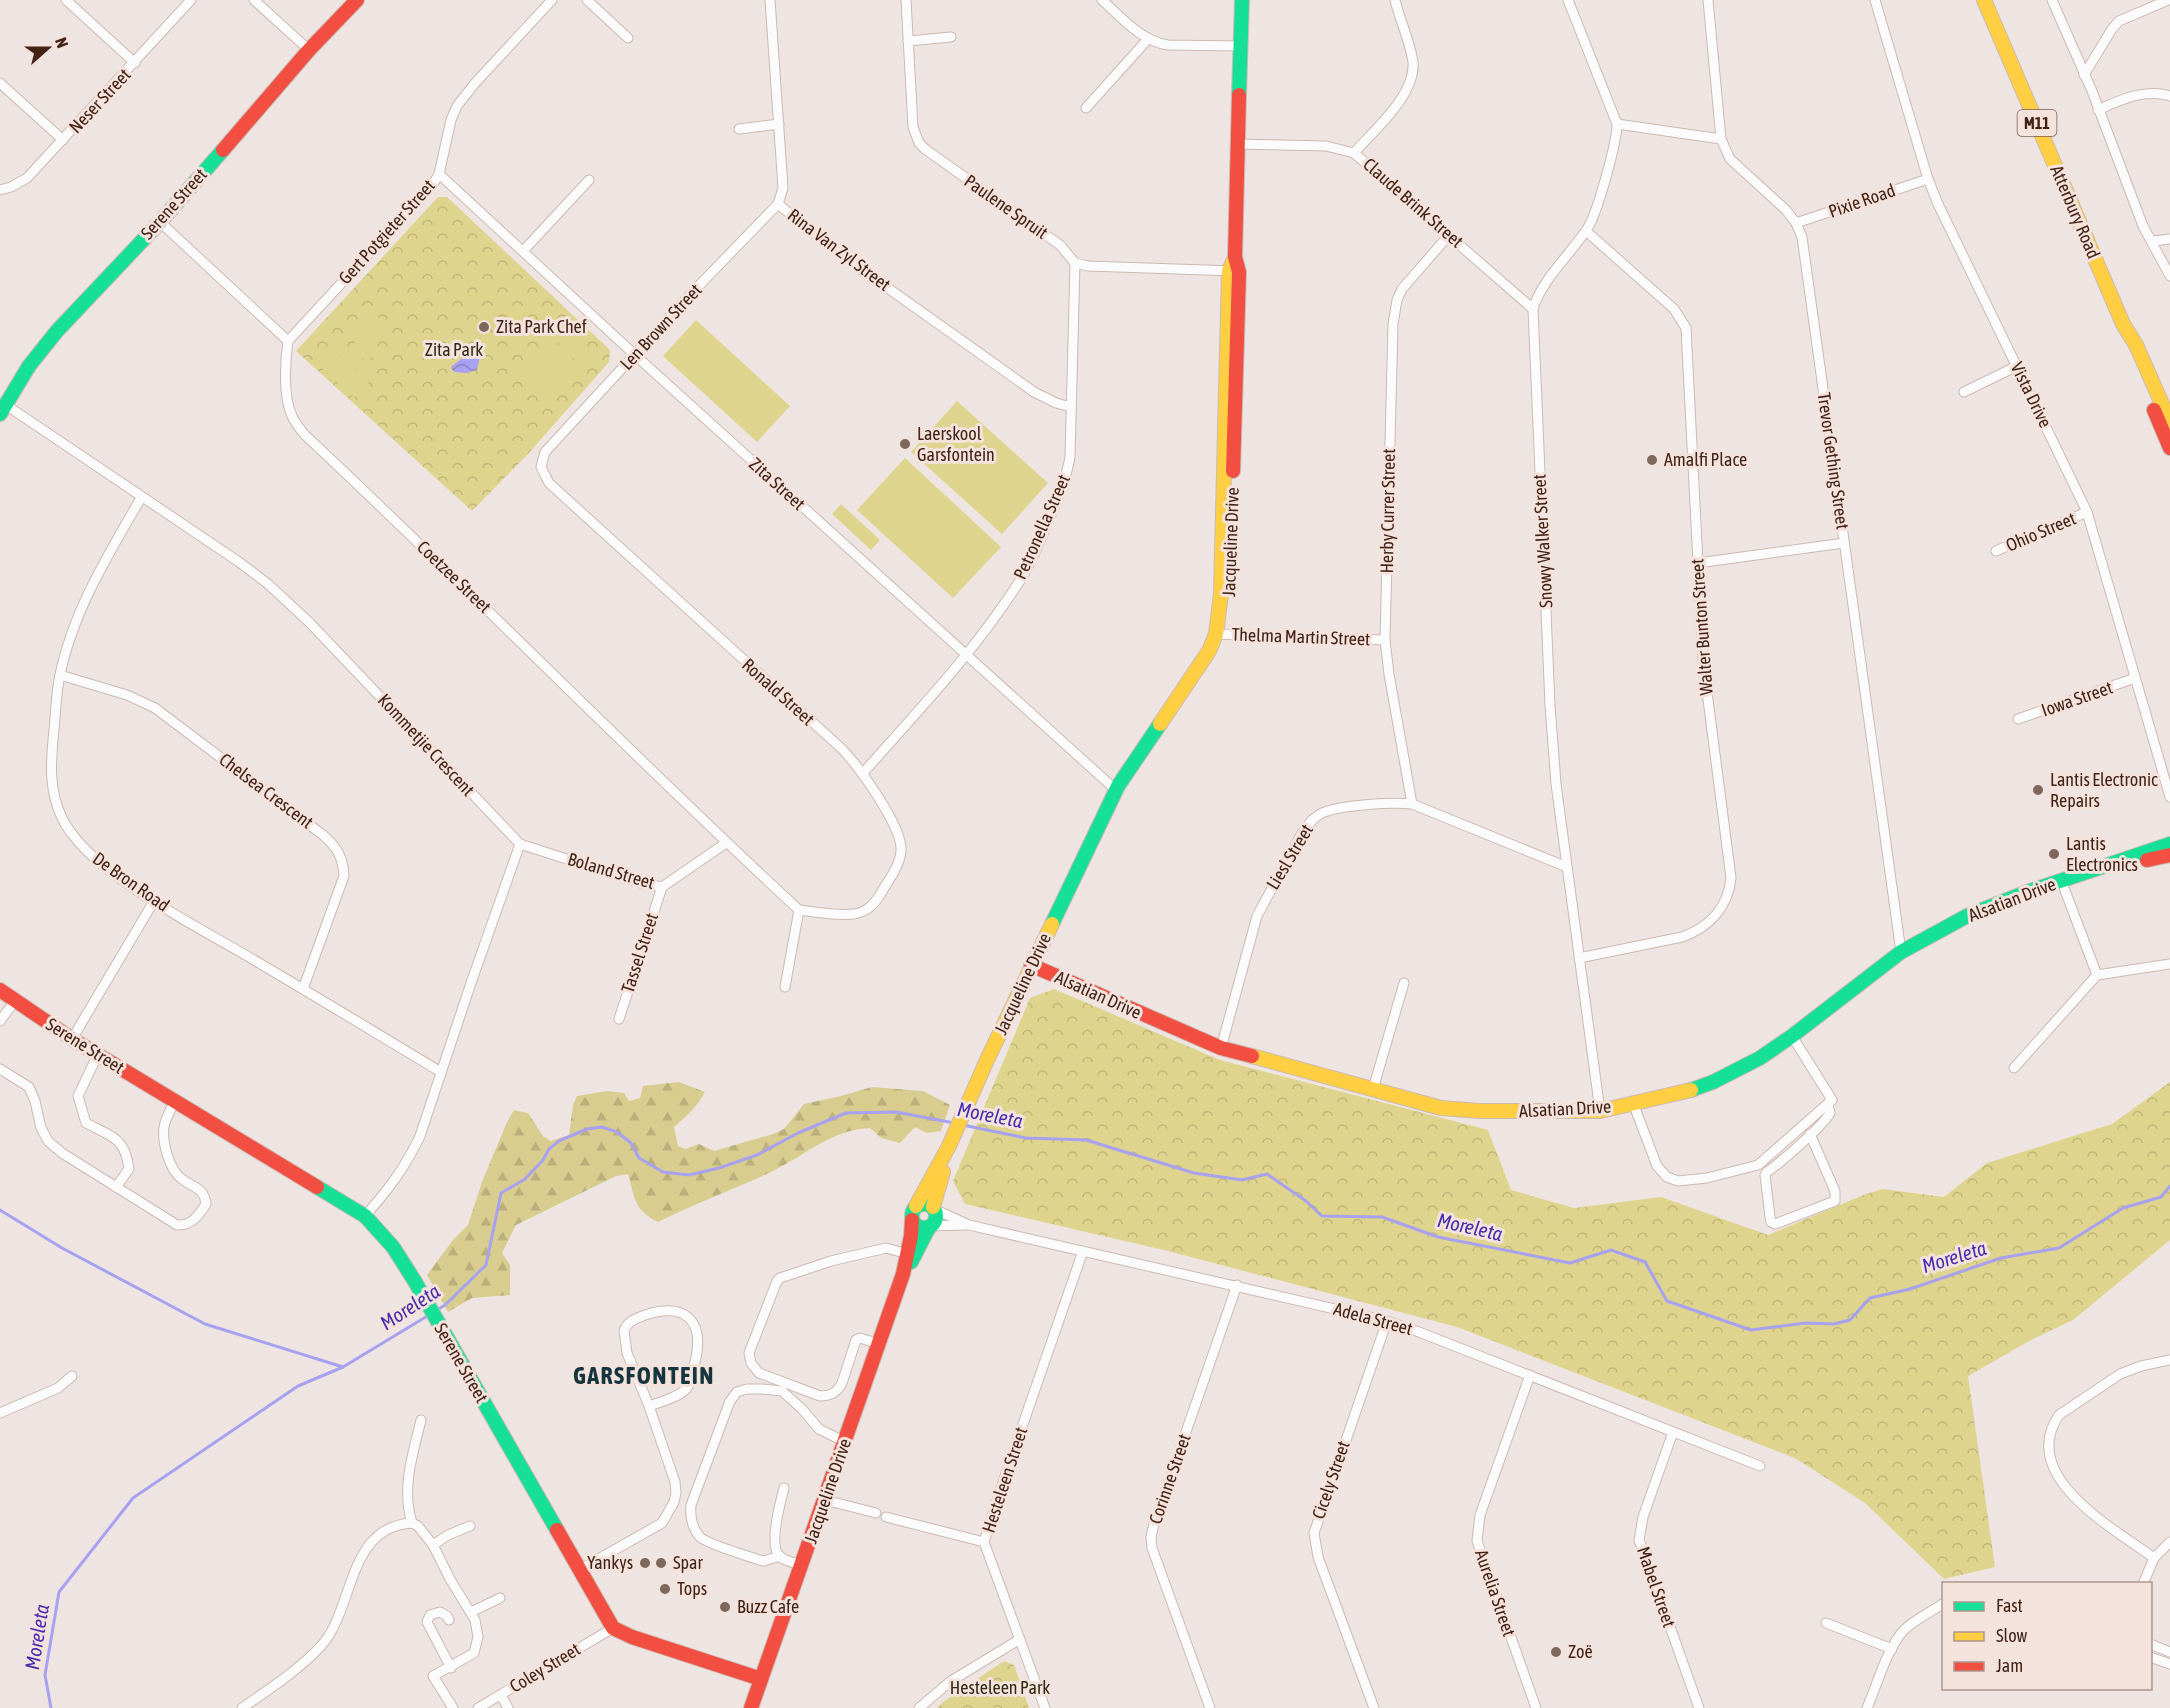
<svg xmlns="http://www.w3.org/2000/svg" width="2170" height="1708" viewBox="0 0 2170 1708" font-family="'Asap Condensed',sans-serif">
<style>
.forest{fill:url(#forest-firs)}
.park{fill:url(#park-crowns)}
.pitch{fill:#dfd48d}
.water{fill:url(#water-waves)}
.lines{fill:none;stroke-linecap:round;stroke-linejoin:round}
.stream{stroke:#a7a1f0;stroke-width:3}
.street-casing{stroke:#ccb9b1;stroke-width:11}
.fast-casing{stroke:#ccb9b1;stroke-width:16}
.slow-casing{stroke:#ccb9b1;stroke-width:16}
.jam-casing{stroke:#ccb9b1;stroke-width:16}
.street{stroke:#fcfbfb;stroke-width:9}
.fast{stroke:#16e098;stroke-width:14}
.slow{stroke:#ffcf43;stroke-width:14}
.jam{stroke:#f24e42;stroke-width:14}
.poi-dot{fill:#7e675d;stroke:#f4e3dc;stroke-width:2}
.labels{text-anchor:middle;stroke-width:6;stroke-linejoin:round;paint-order:stroke}
.shield{fill:#f4e3dc;stroke:#775d51;stroke-width:1.5}
.shield-label{font-size:16px;font-weight:bold;fill:#422316}
.street-label{font-size:18px;fill:#422316;stroke:#f4e3dc}
.poi-label{font-size:18px;fill:#422316;stroke:#f4e3dc;text-anchor:start}
.park-label{font-size:18px;fill:#2d2b13;stroke:#f4e3dc}
.water-label{font-size:20px;font-style:italic;fill:#462caf;stroke:#f4e3dc}
.district-label{font-size:24px;font-weight:bold;letter-spacing:1.5px;fill:#17353f;stroke:#f4e3dc}
</style>
<defs>
<pattern id="forest-firs" width="22" height="20" patternUnits="userSpaceOnUse" patternTransform="scale(1.5)"><rect width="22" height="20" fill="#d8cd8f"/><path d="M5 1l3.5 6h-7zM16 11l3.5 6h-7z" fill="#bbb07b"/></pattern>
<pattern id="park-crowns" width="20" height="18" patternUnits="userSpaceOnUse" patternTransform="scale(1.5)"><rect width="20" height="18" fill="#dfd48d"/><path d="M2 6a3 3 0 1 1 6 0M12 15a3 3 0 1 1 6 0" fill="none" stroke="#c1b679"/></pattern>
<pattern id="water-waves" width="16" height="10" patternUnits="userSpaceOnUse" patternTransform="scale(1.5)"><rect width="16" height="10" fill="#a7a1f0"/><path d="M0 5q4-4 8 0t8 0" fill="none" stroke="#8a83c1"/></pattern>
</defs>
<rect width="100%" height="100%" fill="#eee5e2"/>
<path class="forest" d="M679 1082 705 1092C697 1107 687 1116 674 1127L678 1146 685 1149 699 1144 714 1151 773 1134 784 1129 804 1104 841 1096 872 1087 923 1091 950 1105 941 1131 927 1133 915 1127 900 1143 881 1138 870 1128C830 1130 803 1157 769 1173 732 1190 694 1204 658 1222 634 1210 635 1199 628 1174L616 1176 516 1225 502 1253 510 1265V1295L472 1298 448 1312 427 1275 453 1240 468 1225 482 1182 507 1122 514 1110 528 1113 543 1136 551 1141 569 1135 573 1105 577 1096 607 1091 624 1093 629 1101 640 1098 643 1086Z"/>
<g class="park">
<polygon points="438,197 447,197 610,350 609,362 528,454 472,511 296,351"/>
<polygon points="1054,989 1220,1060 1488,1130 1511,1190 1574,1208 1661,1197 1768,1235 1866,1194 1883,1189 1944,1197 1987,1163 2112,1124 2170,1082 2170,1240 2073,1320 2031,1340 1968,1376 1995,1567 1944,1579 1865,1503 1795,1458 1457,1327 1168,1251 965,1204 953,1181 1030,998"/>
<polygon points="1004,1661 1014,1665 1029,1708 937,1708 943,1702"/>
</g>
<g class="pitch">
<polygon points="371,313 390,324 368,362 349,352"/>
<polygon points="696,320 790,406 757,442 663,356"/>
<polygon points="563,323 593,354 581,366 551,335"/>
<polygon points="550,336 580,367 564,383 534,352"/>
<polygon points="336,352 369,382 354,398 322,368"/>
<polygon points="533,353 563,384 547,400 517,369"/>
<polygon points="957,401 1048,483 1002,534 911,452"/>
<polygon points="905,458 1001,547 953,598 857,510"/>
<polygon points="841,504 880,540 871,550 832,514"/>
</g>
<polygon class="water" points="471,344 477,346 480,356 477,370 466,373 454,372 451,368 452,366 465,356 468,345"/>
<g class="lines">
<g class="stream">
<polyline points="963,1125 1026,1138 1086,1140 1194,1173 1242,1180 1267,1174 1306,1201 1322,1216 1382,1217 1438,1237 1570,1263 1611,1250 1645,1262 1667,1301 1751,1330 1806,1323 1834,1324 1850,1320 1870,1298 1910,1289 2001,1258 2059,1248 2123,1208 2161,1197 2170,1186"/>
<polyline points="0,1210 62,1248 205,1324 343,1367"/>
<polyline points="437,1310 445,1305 486,1265 501,1193 525,1179 543,1160 549,1149 559,1141 587,1129 602,1127 617,1132 631,1143 639,1158 663,1172 689,1175 719,1168 757,1155 798,1133 846,1113 896,1112 954,1123"/>
<polyline points="51,1708 45,1675 59,1592 133,1498 298,1386 343,1367 429,1315"/>
</g>
<g class="street-casing">
<g id="street">
<polyline points="66,0 135,63"/>
<polyline points="254,0 309,50"/>
<polyline points="587,0 628,38"/>
<path d="M770 0 783 188 778 204 684 301 545 452 541 467 549 483 842 749C859 767 903 827 901 851 900 864 891 877 884 888 877 901 869 912 854 914 836 916 816 912 799 910"/>
<polyline points="906,0 913,127 919,143 925,149 1060,245 1075,263 1088,266 1235,271"/>
<path d="M1102 0C1121 17 1141 41 1168 45L1240 46"/>
<path d="M1568 0 1617 124C1617 142 1597 215 1587 229 1570 255 1542 279 1533 309L1550 705 1556 784 1600 1111"/>
<polyline points="1708,0 1721,139 1730,159 1786,210 1796,223 1802,237 1901,952"/>
<polyline points="1875,0 1928,179 1938,204 2087,512 2170,797"/>
<polyline points="2052,0 2092,91 2143,226 2170,276"/>
<polyline points="908,41 951,37"/>
<polyline points="2084,75 2112,29 2119,21 2168,0"/>
<polyline points="0,83 63,140"/>
<polyline points="1086,108 1148,39"/>
<path d="M2098 110C2120 100 2145 88 2170 96"/>
<polyline points="1617,124 1721,139"/>
<polyline points="739,129 779,124"/>
<polyline points="1237,144 1326,146 1354,153 1533,309"/>
<path d="M1354 153C1374 130 1416 95 1413 62 1410 41 1400 21 1395 0"/>
<polyline points="439,174 635,355 1117,791"/>
<polyline points="0,190 11,187 27,178 191,0"/>
<polyline points="778,204 833,249 1034,392 1056,403 1071,407"/>
<polyline points="160,222 288,341"/>
<polyline points="1796,223 1928,179"/>
<polyline points="2153,241 2170,239"/>
<polyline points="524,250 589,180"/>
<path d="M288 341C285 361 283 397 292 416 295 423 300 429 305 435 472 591 631 755 799 910"/>
<polyline points="288,341 433,184 439,174 451,120 457,106 476,82 552,0"/>
<polyline points="1964,392 2017,366"/>
<polyline points="6,405 239,562 268,584 310,623 520,844 641,883 662,887 726,843"/>
<path d="M141 498C109 553 73 611 60 675 56 692 56 711 54 729 51 760 48 789 62 818 89 874 201 928 254 960 317 997 379 1035 441 1072"/>
<polyline points="1996,551 2087,512"/>
<polyline points="1698,563 1844,543"/>
<polyline points="1216,634 1385,640"/>
<path d="M60 675 127 695 155 708 323 835C337 847 343 857 344 876L303 989"/>
<polyline points="2018,719 2135,678"/>
<path d="M863 773C918 711 976 650 1021 579 1032 562 1040 541 1048 522 1057 500 1066 480 1070 457L1075 263"/>
<polyline points="1412,804 1389,674 1385,640 1393,324 1397,300 1402,289 1449,235"/>
<polyline points="2061,880 2097,975"/>
<path d="M1579 958 1682 937C1710 927 1728 907 1731 878L1703 661 1686 328 1674 309 1586 231"/>
<polyline points="785,987 799,910"/>
<polyline points="619,1019 662,887"/>
<polyline points="0,1021 15,1001"/>
<polyline points="72,1039 154,901"/>
<path d="M1221 1048 1257 916 1302 833C1308 825 1313 817 1322 813 1340 805 1392 802 1412 804L1567 867"/>
<path d="M98 1054 78 1096 86 1123C112 1137 125 1137 129 1169L116 1187"/>
<polyline points="2014,1068 2097,975 2170,964"/>
<path d="M0 1069 29 1087 35 1101 41 1128 48 1141 62 1153 177 1225C192 1226 199 1215 206 1204 204 1187 193 1188 182 1179 169 1170 162 1142 164 1127 165 1119 171 1109 175 1101"/>
<polyline points="1373,1089 1404,983"/>
<polyline points="1633,1103 1657,1166 1667,1177 1678,1181 1707,1178 1758,1165 1832,1100 1792,1036"/>
<path d="M1810 1134 1835 1191V1201L1775 1224 1771 1222 1770 1217 1765 1175 1767 1172C1780 1163 1824 1125 1830 1113L1828 1105"/>
<polyline points="934,1209 969,1225 1387,1321 1419,1332 1760,1466"/>
<path d="M365 1216C388 1190 405 1168 420 1136L471 983 520 844"/>
<polyline points="930,1226 966,1225"/>
<path d="M879 1344 860 1338 856 1340 842 1383C837 1393 830 1396 820 1396L759 1373 751 1363 749 1353 777 1281 780 1278 831 1261 886 1248 908 1254"/>
<polyline points="1530,1375 1480,1515 1477,1541 1536,1708"/>
<polyline points="0,1413 58,1388 72,1376"/>
<polyline points="1673,1432 1643,1517 1639,1540 1699,1708"/>
<path d="M784 1488C780 1503 769 1544 779 1556 784 1561 795 1563 802 1565"/>
<polyline points="825,1500 876,1513"/>
<polyline points="886,1517 984,1542"/>
<path d="M412 1523C401 1488 413 1454 421 1420"/>
<path d="M780 1556 764 1561 759 1560C746 1555 709 1545 700 1537 692 1528 690 1516 691 1505L730 1401 737 1392 747 1389H762L782 1391 802 1409 819 1429 845 1442"/>
<path d="M2154 1558C2115 1529 2017 1477 2059 1415L2120 1374 2141 1366 2170 1360"/>
<path d="M579 1570 662 1523 674 1502 676 1493 675 1482 649 1406C660 1402 678 1398 687 1388 692 1382 693 1370 695 1362 705 1321 686 1302 645 1315 636 1319 628 1320 624 1331L627 1353 649 1406"/>
<polyline points="2143,1584 2154,1558 2170,1542"/>
<polyline points="471,1612 500,1598"/>
<polyline points="449,1620 447,1616 440,1612 430,1615 427,1622 451,1668"/>
<polyline points="1826,1623 1892,1649"/>
<polyline points="2150,1644 2170,1652"/>
<polyline points="2150,1657 2170,1664"/>
<polyline points="501,1695 508,1708"/>
<path d="M242 1708C268 1690 300 1669 321 1646 355 1609 346 1527 412 1523L418 1526 433 1545"/>
<polyline points="453,1708 433,1676 474,1653 478,1637 475,1620 450,1579 433,1545 448,1535 470,1526"/>
<polyline points="478,1708 613,1628"/>
<polyline points="919,1708 951,1681 1020,1639"/>
<polyline points="1045,1708 984,1542 1006,1473 1083,1251"/>
<polyline points="1210,1708 1152,1548 1151,1537 1154,1524 1237,1285"/>
<polyline points="1374,1708 1318,1557 1314,1533 1387,1321"/>
<path d="M1867 1708C1877 1685 1887 1648 1904 1630 1915 1619 1931 1612 1944 1603"/>
</g>
</g>
<g class="fast-casing">
<g id="fast">
<polyline points="1239,95 1242,0"/>
<polyline points="0,414 29,366 57,331 160,222 223,150"/>
<polyline points="1052,924 1118,786 1160,724"/>
<polyline points="1691,1090 1713,1082 1760,1058 1792,1036 1901,952 1967,916 2027,892 2170,844"/>
<polyline points="317,1187 365,1216 393,1247 414,1280 557,1530"/>
<circle cx="924" cy="1216" r="12"/>
<polyline points="911,1262 929,1227"/>
</g>
</g>
<g class="slow-casing">
<g id="slow">
<polyline points="1984,0 2123,324 2136,345 2170,422"/>
<polyline points="1160,724 1209,651 1216,634 1221,594 1229,271 1235,257"/>
<polyline points="1252,1056 1441,1108 1480,1111 1600,1111 1691,1090"/>
<polyline points="916,1206 949,1146 987,1060 1052,924"/>
<polyline points="933,1207 943,1172"/>
</g>
</g>
<g class="jam-casing">
<g id="jam">
<polyline points="223,150 309,50 357,0"/>
<polyline points="2154,410 2170,448"/>
<polyline points="1233,471 1239,272 1235,257 1239,95"/>
<polyline points="2147,860 2170,855"/>
<polyline points="1031,965 1221,1048 1252,1056"/>
<polyline points="0,990 72,1039 317,1187"/>
<polyline points="557,1530 613,1628 632,1637 761,1679"/>
<polyline points="751,1708 903,1274 911,1236 912,1220"/>
</g>
</g>
<use href="#street" class="street"/>
<use href="#fast" class="fast"/>
<use href="#slow" class="slow"/>
<use href="#jam" class="jam"/>
</g>
<g class="poi-dot">
<circle cx="484" cy="327" r="6"/>
<circle cx="905" cy="444" r="6"/>
<circle cx="1652" cy="460" r="6"/>
<circle cx="2038" cy="790" r="6"/>
<circle cx="2054" cy="854" r="6"/>
<circle cx="645" cy="1563" r="6"/>
<circle cx="661" cy="1563" r="6"/>
<circle cx="665" cy="1589" r="6"/>
<circle cx="725" cy="1607" r="6"/>
<circle cx="1556" cy="1652" r="6"/>
</g>
<g class="labels">
<rect class="shield" x="2017.5" y="110" width="39" height="26" rx="4.5"/>
<g class="shield-label">
<text x="2037" y="129">M11</text>
</g>
<g class="street-label">
<text transform="translate(100 101) rotate(-47)" y="6">Neser Street</text>
<text transform="translate(1862 201) rotate(-19)" y="6">Pixie Road</text>
<text transform="translate(1413 203) rotate(41)" y="6">Claude Brink Street</text>
<text transform="translate(174 204) rotate(-48)" y="6">Serene Street</text>
<text transform="translate(1006 207) rotate(35)" y="6">Paulene Spruit</text>
<text transform="translate(2075 212) rotate(67)" y="6">Atterbury Road</text>
<text transform="translate(387 232) rotate(-48)" y="6">Gert Potgieter Street</text>
<text transform="translate(839 250) rotate(37)" y="6">Rina Van Zyl Street</text>
<text transform="translate(661 327) rotate(-47)" y="6">Len Brown Street</text>
<text transform="translate(2031 395) rotate(64)" y="6">Vista Drive</text>
<text transform="translate(1833 461) rotate(82)" y="6">Trevor Gething Street</text>
<text transform="translate(777 484) rotate(42)" y="6">Zita Street</text>
<text transform="translate(1388 511) rotate(-89)" y="6">Herby Currer Street</text>
<text transform="translate(1042 527) rotate(-66)" y="6">Petronella Street</text>
<text transform="translate(2041 532) rotate(-23)" y="6">Ohio Street</text>
<text transform="translate(1543 541) rotate(-93)" y="6">Snowy Walker Street</text>
<text transform="translate(1231 542) rotate(-88)" y="6">Jacqueline Drive</text>
<text transform="translate(454 577) rotate(44)" y="6">Coetzee Street</text>
<text transform="translate(1702 627) rotate(-94)" y="6">Walter Bunton Street</text>
<text transform="translate(1301 637) rotate(2)" y="6">Thelma Martin Street</text>
<text transform="translate(778 692) rotate(42)" y="6">Ronald Street</text>
<text transform="translate(2077 699) rotate(-19)" y="6">Iowa Street</text>
<text transform="translate(426 745) rotate(47)" y="6">Kommetjie Crescent</text>
<text transform="translate(266 791) rotate(37)" y="6">Chelsea Crescent</text>
<text transform="translate(1290 857) rotate(-59)" y="6">Liesl Street</text>
<text transform="translate(611 871) rotate(16)" y="6">Boland Street</text>
<text transform="translate(131 882) rotate(35)" y="6">De Bron Road</text>
<text transform="translate(2012 900) rotate(-21)" y="6">Alsatian Drive</text>
<text transform="translate(640 953) rotate(-72)" y="6">Tassel Street</text>
<text transform="translate(1023 984) rotate(-65)" y="6">Jacqueline Drive</text>
<text transform="translate(1098 995) rotate(24)" y="6">Alsatian Drive</text>
<text transform="translate(85 1046) rotate(32)" y="6">Serene Street</text>
<text transform="translate(1565 1109) rotate(-3)" y="6">Alsatian Drive</text>
<text transform="translate(1373 1319) rotate(15)" y="6">Adela Street</text>
<text transform="translate(461 1363) rotate(60)" y="6">Serene Street</text>
<text transform="translate(1170 1479) rotate(-71)" y="6">Corinne Street</text>
<text transform="translate(1005 1480) rotate(-72)" y="6">Hesteleen Street</text>
<text transform="translate(1331 1480) rotate(-71)" y="6">Cicely Street</text>
<text transform="translate(828 1491) rotate(-71)" y="6">Jacqueline Drive</text>
<text transform="translate(1656 1587) rotate(71)" y="6">Mabel Street</text>
<text transform="translate(1495 1593) rotate(71)" y="6">Aurelia Street</text>
<text transform="translate(545 1668) rotate(-31)" y="6">Coley Street</text>
</g>
<g class="poi-label">
<text x="496" y="333">Zita Park Chef</text>
<text x="917" y="440">Laerskool<tspan x="917" dy="21">Garsfontein</tspan></text>
<text x="1664" y="466">Amalfi Place</text>
<text x="2050" y="786">Lantis Electronic<tspan x="2050" dy="21">Repairs</tspan></text>
<text x="2066" y="850">Lantis<tspan x="2066" dy="21">Electronics</tspan></text>
<text x="633" y="1569" text-anchor="end">Yankys</text>
<text x="673" y="1569">Spar</text>
<text x="677" y="1595">Tops</text>
<text x="737" y="1613">Buzz Cafe</text>
<text x="1568" y="1658">Zoë</text>
</g>
<g class="park-label">
<text x="454" y="356">Zita Park</text>
<text x="1000" y="1694">Hesteleen Park</text>
</g>
<g class="water-label">
<text transform="translate(990 1115) rotate(11)" y="7">Moreleta</text>
<text transform="translate(1470 1227) rotate(13)" y="7">Moreleta</text>
<text transform="translate(1954 1257) rotate(-17)" y="7">Moreleta</text>
<text transform="translate(410 1307) rotate(-33)" y="7">Moreleta</text>
<text transform="translate(37 1637) rotate(-81)" y="7">Moreleta</text>
</g>
<g class="district-label">
<text x="644" y="1384">GARSFONTEIN</text>
</g>
</g>
<rect x="1942" y="1582" width="210" height="108" fill="#f4e3dc" stroke="#ad968d" stroke-width="1.5"/>
<rect x="1954" y="1602" width="30" height="9" fill="#16e098" stroke="#ad968d" stroke-width="1.5"/>
<text x="1996" y="1612" font-size="18" fill="#422316">Fast</text>
<rect x="1954" y="1632" width="30" height="9" fill="#ffcf43" stroke="#ad968d" stroke-width="1.5"/>
<text x="1996" y="1642" font-size="18" fill="#422316">Slow</text>
<rect x="1954" y="1662" width="30" height="9" fill="#f24e42" stroke="#ad968d" stroke-width="1.5"/>
<text x="1996" y="1672" font-size="18" fill="#422316">Jam</text>
<g transform="translate(48 48) rotate(69)" stroke="#f4e3dc" stroke-width="4.5" paint-order="stroke">
<path d="M0-4.5L10 22L0 15L-10 22Z" fill="#422316"/>
<text y="-9" font-size="16" font-weight="bold" text-anchor="middle" fill="#422316">N</text>
</g>
</svg>
